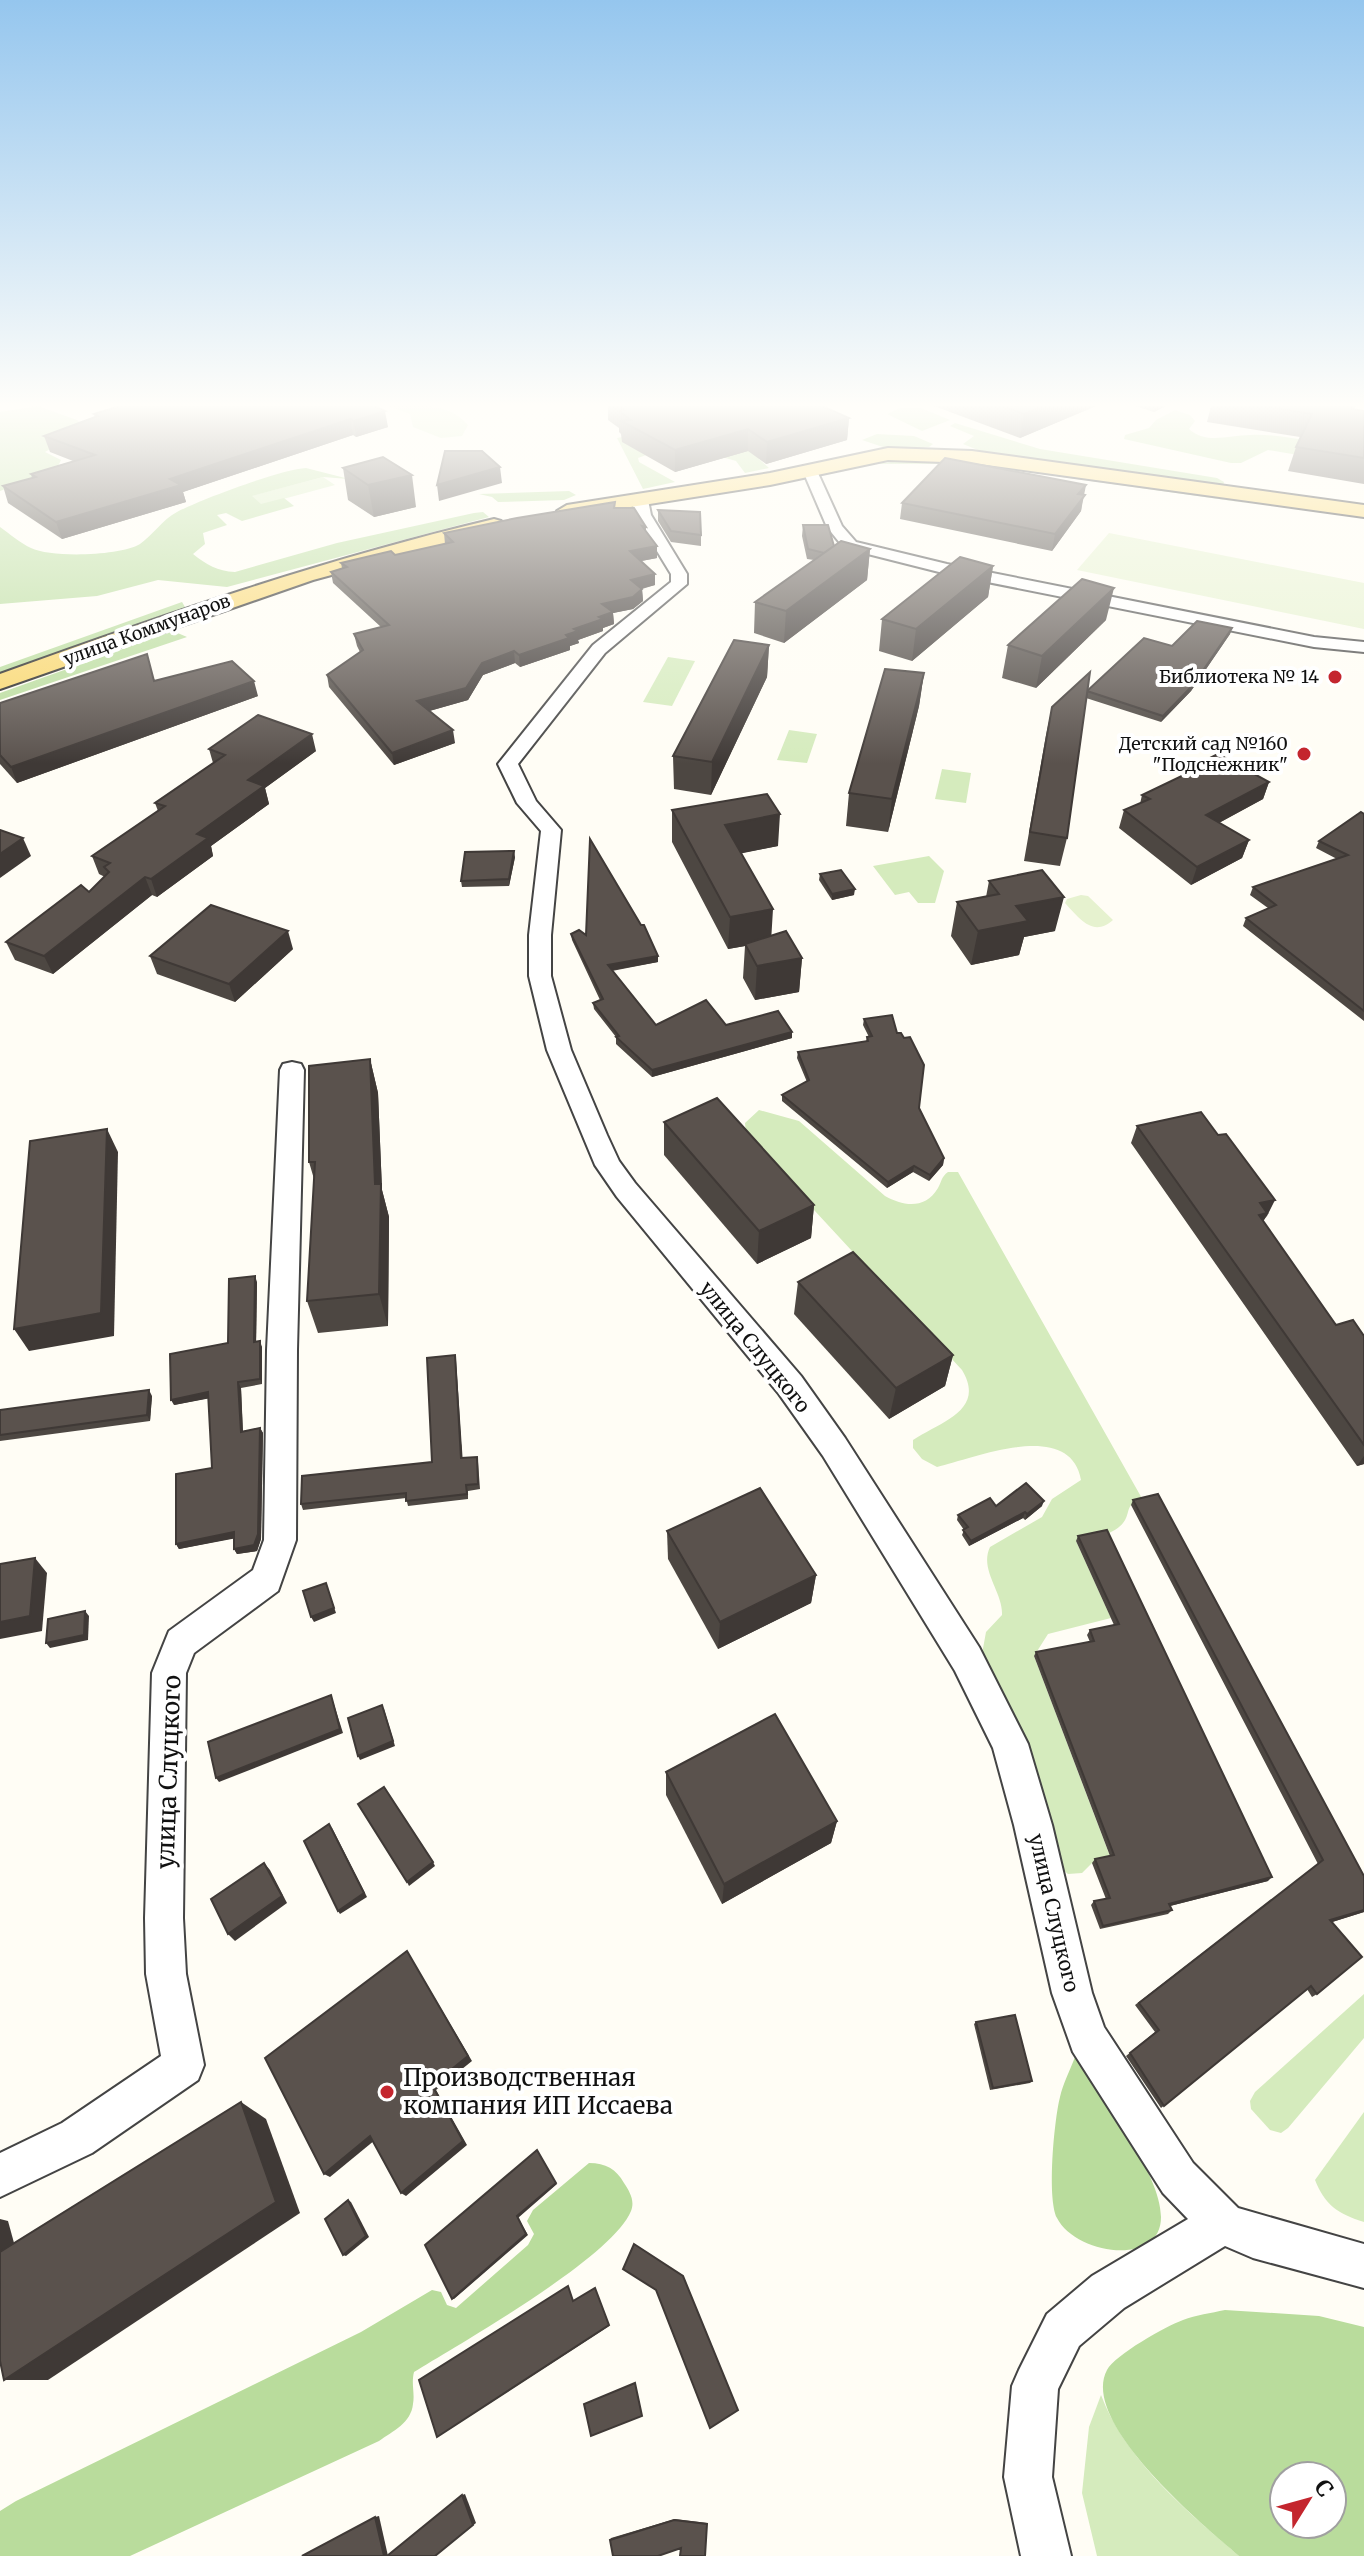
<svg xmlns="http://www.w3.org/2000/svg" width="1364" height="2556" viewBox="0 0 1364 2556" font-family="Merriweather,serif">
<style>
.green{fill:#d5ebbd}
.forest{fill:#b9dc9c;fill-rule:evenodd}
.pitch{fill:#e6f2cf}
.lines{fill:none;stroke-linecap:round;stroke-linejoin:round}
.minor-casing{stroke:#444;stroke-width:4}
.major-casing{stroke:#222;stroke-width:4}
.minor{fill:#fff;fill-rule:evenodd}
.major{fill:#f9d66b;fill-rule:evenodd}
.wall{fill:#4d4742}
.shaded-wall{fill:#3f3936}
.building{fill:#5a524d;stroke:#3f3936;stroke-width:2}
.poi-dot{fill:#c4262e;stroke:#fff;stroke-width:3}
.labels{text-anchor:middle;stroke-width:8;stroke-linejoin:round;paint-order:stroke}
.far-street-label{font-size:18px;fill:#111;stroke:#fff}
.far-poi-label{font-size:18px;fill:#111;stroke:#fff;text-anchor:end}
.street-label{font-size:20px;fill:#111;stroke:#fff}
.near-street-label{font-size:24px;fill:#111;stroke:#fff}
.near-poi-label{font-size:24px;fill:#111;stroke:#fff;text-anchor:start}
</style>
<rect width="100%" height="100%" fill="#fffdf5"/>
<g class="green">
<path d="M387 406C417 406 447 401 468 425L462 436 441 438 413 427 410 414Z"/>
<polygon points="323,477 335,485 261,505 251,496"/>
<polygon points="668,657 695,661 672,706 643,702"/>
<polygon points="789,730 817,734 807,763 777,760"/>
<polygon points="942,769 971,773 966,803 935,799"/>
<polygon points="929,856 944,871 935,903 918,903 909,892 895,895 873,866"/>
<path d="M759 1110 799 1121 885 1196C903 1206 925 1210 938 1188 942 1181 941 1177 948 1172H958L1144 1502 1131 1505C1128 1509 1128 1514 1126 1518 1119 1535 1091 1538 1076 1541L1111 1618 1048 1634 1034 1656 1111 1859 1092 1863 1082 1873 1068 1874 1061 1868 982 1654 986 1632 1002 1615C1003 1592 979 1570 990 1547L1042 1517 1052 1499 1081 1480C1070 1418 975 1458 937 1467L922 1459 913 1448V1440C942 1421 986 1410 962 1370L754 1145 746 1134 745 1123Z"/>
<polygon points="1364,1994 1364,2038 1288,2128 1281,2133 1270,2130 1251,2109 1250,2101 1255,2092"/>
<path d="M1364 2112V2222C1338 2214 1325 2205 1315 2180Z"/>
<path d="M1101 2395C1126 2461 1187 2511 1239 2556H1097L1082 2493 1089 2427Z"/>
</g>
<g class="forest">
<polygon points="38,406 77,420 84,426 80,432 45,452 61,460 56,470 0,491 0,412"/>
<polygon points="900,408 921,408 950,420 922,431 887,414"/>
<path d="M1175 410 1190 415 1195 421 1189 429C1207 445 1229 435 1250 435 1284 433 1329 446 1364 452V466L1268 450 1241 463H1231L1124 439 1125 435 1149 428 1156 420Z"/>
<polygon points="955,423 1040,449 1217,478 1224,482 1223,486 990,455 963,444 974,436 950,426"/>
<polygon points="678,426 748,432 759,459 769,468 745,473 736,461 677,444 638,458 639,462 675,482 643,489 617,438"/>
<polygon points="877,434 914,436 933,444 929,447 892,450 862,440"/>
<polygon points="925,458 971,460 1254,504 969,464 876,464"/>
<path d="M306 468 349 479 323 477 252 496 261 504 284 498 294 506 242 521 226 513 217 515 227 525 203 533 205 544 193 554C207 565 217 571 235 572L337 543 474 513 483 512 489 517 227 587 158 580 97 596 0 604V527C10 534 20 543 31 548 51 558 120 556 140 544 153 535 162 520 177 512 199 500 282 469 306 468Z"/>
<polygon points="569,491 576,495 564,500 498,502 492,497 479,494"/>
<polygon points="182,602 185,607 182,609 0,674 0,667"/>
<polygon points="173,631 187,637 0,700 0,693"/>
<path d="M1075 2057C1100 2094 1161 2173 1161 2217 1161 2268 1075 2254 1057 2218 1047 2198 1054 2121 1060 2097 1063 2084 1070 2070 1075 2057Z"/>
<path d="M589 2163C606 2163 616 2169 624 2183 630 2192 635 2201 631 2211 612 2258 462 2342 414 2372 411 2384 415 2393 413 2404 411 2423 393 2431 379 2441L130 2556H0V2511L16 2501 361 2332 432 2290 441 2292 447 2305 456 2308 528 2245 534 2234 527 2221 533 2210Z"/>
<path d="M1225 2310 1319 2316 1364 2327V2556H1239C1203 2525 1079 2422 1107 2370 1115 2355 1166 2326 1183 2320 1196 2315 1211 2313 1225 2310ZM1332 2476V2524H1284V2476Z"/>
</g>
<g class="pitch">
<polygon points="1109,533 1364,583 1364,629 1077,570"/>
<path d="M1081 895 1088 896 1113 920C1093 938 1079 918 1065 903L1067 899Z"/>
</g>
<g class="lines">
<g class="minor-casing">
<g id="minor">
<polygon points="810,467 817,471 842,526 856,542 947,564 1314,637 1364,642 1364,652 1314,647 947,574 844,548 827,527 803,471"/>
<polygon points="640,495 648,500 651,515 687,574 687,584 605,653 518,764 536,801 561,830 551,935 551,976 571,1050 607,1135 619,1161 635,1183 801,1376 845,1438 979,1647 1028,1744 1052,1825 1092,1993 1104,2027 1193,2163 1238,2208 1364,2244 1364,2288 1253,2258 1225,2246 1124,2308 1079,2346 1058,2389 1052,2477 1071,2556 1021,2556 1004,2477 1012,2386 1019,2370 1047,2314 1092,2276 1188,2219 1163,2193 1073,2052 1052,1993 1014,1825 993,1748 955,1671 823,1456 779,1394 617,1197 595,1165 547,1050 529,976 529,935 541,831 517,803 498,764 593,645 671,582 671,574 635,515 632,500"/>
<polygon points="292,1062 301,1064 304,1070 297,1350 296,1540 278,1591 194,1653 186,1673 183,1918 186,1974 204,2065 198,2080 92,2153 0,2197 0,2153 62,2123 161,2056 146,1974 145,1918 152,1673 169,1631 253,1570 264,1540 267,1350 280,1070 283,1064"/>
</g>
</g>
<g class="major-casing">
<g id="major">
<polygon points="888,448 972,451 1364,505 1364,517 972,463 888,460 770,485 567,517 557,511 567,505 770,473"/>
<path d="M494 519 501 521 504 525 501 529 313 580 0 689V674C163 615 325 559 494 519Z"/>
</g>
</g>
<use href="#minor" class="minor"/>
<use href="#major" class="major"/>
</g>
<g class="wall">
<polygon points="375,406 388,427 356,437 353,435 183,492 186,502 62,539 8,503 3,486 32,478 31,474 73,461 50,452 44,436 95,417 94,414"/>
<polygon points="608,406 822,406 849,418 847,440 766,464 748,451 675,472 622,442 621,434 619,432 619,428 608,420"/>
<polygon points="934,406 1096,406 1020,438"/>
<polygon points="1136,406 1166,406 1154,412"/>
<polygon points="1211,406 1356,406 1354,409 1364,411 1364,484 1288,471 1296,447 1300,437 1207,422"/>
<polygon points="343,468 416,507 374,517 348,500"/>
<polygon points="1083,495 1081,511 1052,551 900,519 902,503"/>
<polygon points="615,508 646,527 646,531 657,546 657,558 641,561 655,585 642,589 643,601 633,609 613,613 614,624 603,628 603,631 578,640 579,643 570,646 570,650 520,667 515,663 483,675 468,700 429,711 455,743 394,765 329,687 327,675 360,652 357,646 354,634 381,627 333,583 331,572 342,568 341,563 395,555 445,544 444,533"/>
<polygon points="658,510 701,535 701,546 671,542 658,521"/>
<polygon points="803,525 834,546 870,549 867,580 784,643 754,633 755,602 814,560 807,559 802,536"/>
<polygon points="993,566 988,597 912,661 879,651 882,619"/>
<polygon points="1106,620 1036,688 1002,678 1008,645"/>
<polygon points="1232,628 1230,634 1191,691 1161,722 1086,698 1067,838 1060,866 1024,861 1046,735 1052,707 1087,691 1172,646"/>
<polygon points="769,645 767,677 711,795 674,789 673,756"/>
<polygon points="924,673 919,706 888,832 846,826 849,793"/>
<polygon points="155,681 258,696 17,783 0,764 0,703"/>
<polygon points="209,749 316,751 265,788 269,804 211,846 213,856 157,897 152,895 53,974 15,960 6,942 89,892 105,877 99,874 92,856 158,811 155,803 213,763"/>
<polygon points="1182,772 1269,782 1263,799 1219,823 1249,840 1242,858 1191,885 1119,828 1124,810 1140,804 1142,795 1181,777"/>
<polygon points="672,810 778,846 741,853 771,936 802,958 799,992 755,1000 743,978 745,946 728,949 672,842"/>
<polygon points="1364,814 1364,1021 1243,926 1246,918 1268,908 1250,895 1253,887 1337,859 1316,848 1319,841"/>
<polygon points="515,857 509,886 462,887 461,881"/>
<polygon points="820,874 854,895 832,900 819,880"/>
<polygon points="989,881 1055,931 1024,937 1019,955 971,965 951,936 957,902 986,897"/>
<polygon points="641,925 658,956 658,962 612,971 656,1025 726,1025 792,1038 652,1077 616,1044 616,1037 594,1009 593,1003 600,1000 572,940 571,934 586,935"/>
<polygon points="293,949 235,1002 157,974 150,956"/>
<polygon points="864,1019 919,1108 944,1158 943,1165 929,1181 913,1172 887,1188 782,1101 782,1095 807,1082 797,1058 798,1052 866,1042 867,1037 869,1037 863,1025"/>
<polygon points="370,1059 378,1093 382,1190 389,1217 388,1326 318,1333 307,1301 314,1179 309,1162"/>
<polygon points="664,1122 814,1205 811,1238 757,1264 664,1155"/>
<polygon points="1137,1126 1267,1216 1263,1221 1336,1325 1364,1336 1364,1464 1357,1466 1131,1143"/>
<polygon points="257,1282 256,1341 262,1347 262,1384 241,1388 243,1431 260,1428 263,1433 261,1539 257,1551 237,1554 234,1549 234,1538 179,1549 176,1544 212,1468 209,1398 174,1405 228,1343"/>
<polygon points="798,1282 953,1355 945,1386 889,1419 794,1314"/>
<polygon points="455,1355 462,1458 478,1462 480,1489 468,1491 468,1499 408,1506 406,1498 303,1510 301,1504 432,1462"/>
<polygon points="152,1396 150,1421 0,1441 0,1410"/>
<polygon points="1133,1500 1364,1876 1364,1912 1332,1922 1317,1994 1312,1997 1307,1989 1161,2108 1126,2056 1155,2032 1135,2005 1318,1864 1131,1505"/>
<polygon points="996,1506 1042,1506 1025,1520 1023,1518 969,1546 962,1535 964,1530 957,1520 958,1515"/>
<polygon points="667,1531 816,1575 811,1603 718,1649 668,1559"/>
<polygon points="1078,1536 1268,1881 1170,1906 1172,1910 1168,1914 1100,1929 1091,1905 1094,1901 1106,1899 1092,1863 1095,1859 1110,1856 1034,1656 1036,1652 1090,1642 1087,1635 1090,1630 1114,1625 1076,1541"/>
<polygon points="666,1772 837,1821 831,1843 722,1904 666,1795"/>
<polygon points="976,2022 1032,2081 1030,2083 990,2090 974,2024"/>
<polygon points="675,2519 707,2523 705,2556 681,2548 610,2540 611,2538"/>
</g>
<g class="shaded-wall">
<polygon points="1043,406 1096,406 1020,438 1024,414"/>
<polygon points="1155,406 1166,406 1154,412"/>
<polygon points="385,411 388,427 356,437 354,421"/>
<polygon points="849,418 847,440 766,464 767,442"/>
<polygon points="350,419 353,435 183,492 186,502 62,539 56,522 170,479"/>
<polygon points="748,429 748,451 675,472 675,450"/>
<polygon points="500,467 502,483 439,501 437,485"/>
<polygon points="412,475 416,507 374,517 368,485"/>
<polygon points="1086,485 1081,511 1052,551 1055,534 1078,494"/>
<polygon points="657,546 657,558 631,563 630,551"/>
<polygon points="870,549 867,580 784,643 786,611"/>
<polygon points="993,566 988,597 912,661 916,629"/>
<polygon points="655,574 655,585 631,591 631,580"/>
<polygon points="1114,588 1106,620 1036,688 1042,656"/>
<polygon points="642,589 643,601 633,609 613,613 614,624 603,628 603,631 578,640 579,643 570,646 570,650 520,667 519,655 566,635 602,604"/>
<polygon points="1232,628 1230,634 1191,691 1161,722 1163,716"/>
<polygon points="769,645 767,677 711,795 712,762"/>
<polygon points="514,651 515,663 483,675 468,700 419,714 417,701 482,663"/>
<polygon points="924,673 919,706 888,832 892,799"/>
<polygon points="254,681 258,696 17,783 11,767"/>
<polygon points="453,730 455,743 394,765 392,753"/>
<polygon points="312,734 316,751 265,788 269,804 211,846 213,856 157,897 151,879 197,834 248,780"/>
<polygon points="1269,782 1263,799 1200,833 1206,815"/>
<polygon points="780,814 778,846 724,857 725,825"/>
<polygon points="23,838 31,856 0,878 0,854"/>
<polygon points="1249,840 1242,858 1191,885 1197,867"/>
<polygon points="514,851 515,857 509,886 509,879"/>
<polygon points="145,877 152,895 53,974 44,956"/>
<polygon points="855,889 854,895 832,900 832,894"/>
<polygon points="1064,897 1055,931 1024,937 1019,955 971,965 978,931 1016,906"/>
<polygon points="773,909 771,942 745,944 745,946 728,949 730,917"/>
<polygon points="288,931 293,949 235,1002 229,984"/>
<polygon points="658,956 658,962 608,971 608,965"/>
<polygon points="802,958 799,992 755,1000 757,966"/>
<polygon points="792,1032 792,1038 652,1077 652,1070"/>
<polygon points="370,1059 378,1093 382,1190 389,1217 388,1326 379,1294"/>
<polygon points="107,1129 118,1152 114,1336 29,1351 14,1329"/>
<polygon points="944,1158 943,1165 929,1181 930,1175"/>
<polygon points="914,1166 913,1172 887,1188 888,1182"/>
<polygon points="1275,1200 1267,1216 1266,1216 1259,1230 1260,1203"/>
<polygon points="814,1205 811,1238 757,1264 759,1231"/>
<polygon points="255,1276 257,1282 256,1348 254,1342"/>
<polygon points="260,1341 262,1347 262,1384 260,1379"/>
<polygon points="455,1355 456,1360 463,1464 461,1458"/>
<polygon points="953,1355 945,1386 889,1419 896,1388"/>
<polygon points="238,1382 241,1388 243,1437 241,1432"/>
<polygon points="149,1390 152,1396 150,1421 147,1415"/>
<polygon points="208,1392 211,1398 174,1405 171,1400"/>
<polygon points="260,1428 263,1433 261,1539 257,1551 237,1554 234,1549"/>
<polygon points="1364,1456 1364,1464 1357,1466"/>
<polygon points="1044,1501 1042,1506 1025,1520 1027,1514"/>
<polygon points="1025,1512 1023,1518 969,1546 971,1541"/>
<polygon points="234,1532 237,1538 179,1549 176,1544"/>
<polygon points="35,1558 47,1573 42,1631 0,1639 0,1622"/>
<polygon points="816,1575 811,1603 718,1649 720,1622"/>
<polygon points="326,1583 336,1613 314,1622 311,1617"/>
<polygon points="85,1611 89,1616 88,1640 50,1648 46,1643"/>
<polygon points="331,1695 343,1733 219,1782 216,1778"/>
<polygon points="384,1709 395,1746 360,1760 358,1756"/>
<polygon points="837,1821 831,1843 722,1904 724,1884"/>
<polygon points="332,1828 367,1897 340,1914 338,1911"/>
<polygon points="433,1862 435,1866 409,1886 407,1882"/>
<polygon points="264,1863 270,1870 287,1903 235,1941 228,1934"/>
<polygon points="1272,1877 1268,1881 1166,1907 1169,1904"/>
<polygon points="1364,1910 1364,1912 1326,1924 1330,1920"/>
<polygon points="407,1951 472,2061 436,2090 467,2145 406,2196 401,2193 432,2085"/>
<polygon points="241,2102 266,2119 300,2213 48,2380 4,2380"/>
<polygon points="370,2136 375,2140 330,2177 324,2174"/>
<polygon points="556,2183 557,2184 518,2218 528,2235 454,2299 452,2299 517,2216"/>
<polygon points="348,2200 351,2202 369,2237 346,2256 343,2255"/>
<polygon points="0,2219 8,2221 22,2272 0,2269"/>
<polygon points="595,2288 609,2326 437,2437"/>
<polygon points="465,2494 476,2523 435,2556 462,2495"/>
<polygon points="379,2516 388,2556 384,2556 375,2517"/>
</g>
<g class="building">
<polygon points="120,406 375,406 385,411 354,421 350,419 170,479 181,485 56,522 3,486 36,477 31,474 95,455 44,436 98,416 94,414"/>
<polygon points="619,406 822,406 849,418 767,442 748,429 675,450 621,421 631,420 619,411 624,410"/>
<polygon points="1003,406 1043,406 1024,414"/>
<polygon points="1264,406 1353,406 1352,409 1364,411 1364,458 1296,447 1312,414"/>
<polygon points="445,451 482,451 500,467 437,485"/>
<polygon points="383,457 412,475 368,485 343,468"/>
<polygon points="945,458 1086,485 1078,494 1085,495 1055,534 902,503"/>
<polygon points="615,502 614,508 634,508 646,527 642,526 657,546 630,551 655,574 631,580 642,589 633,597 602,604 613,612 599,617 603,619 574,629 578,631 566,635 569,638 519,655 514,651 482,663 466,688 417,701 453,730 392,753 327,675 363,650 354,634 389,625 331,572 347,567 341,563 391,551 395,555 453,542 444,533 517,518"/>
<polygon points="658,510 700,512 701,535 671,531"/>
<polygon points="803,525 828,525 834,546 824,553 808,549"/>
<polygon points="841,541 870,549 786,611 755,602"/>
<polygon points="960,557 993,566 916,629 882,619"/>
<polygon points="1082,579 1114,588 1042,656 1008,645"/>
<polygon points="1197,621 1232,628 1193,685 1163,716 1087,691 1144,638 1172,646"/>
<polygon points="734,640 769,645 712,762 673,756"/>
<polygon points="147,654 154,681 232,661 254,681 11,767 0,755 0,703"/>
<polygon points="885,669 924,673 892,799 849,793"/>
<polygon points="1090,672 1067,838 1030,832 1052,707"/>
<polygon points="258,715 312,734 248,780 264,786 197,834 208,838 151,879 145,877 44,956 6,942 81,885 89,892 109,872 104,867 110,863 92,856 165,806 155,803 225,755 209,749"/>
<polygon points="1218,754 1269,782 1206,815 1249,840 1197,867 1124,810 1150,799 1142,795 1186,774 1182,772"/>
<polygon points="767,794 780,814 725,825 773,909 730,917 672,810"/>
<polygon points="1361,812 1364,814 1364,1011 1246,918 1276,905 1253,887 1348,855 1319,841"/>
<polygon points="0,830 23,838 0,854"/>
<polygon points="590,839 641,925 644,925 658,956 608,965 656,1025 706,1000 726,1025 778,1011 792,1032 652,1070 616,1037 619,1036 593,1003 603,999 571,934 579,930 586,935"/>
<polygon points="514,851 509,879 461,881 465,852"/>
<polygon points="841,870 855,889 832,894 820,874"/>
<polygon points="1042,870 1064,897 1016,906 1028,921 978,931 957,902 999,894 989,881"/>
<polygon points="211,905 288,931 229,984 150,956"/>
<polygon points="786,931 802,958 757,966 745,944"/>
<polygon points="892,1015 897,1033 901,1033 904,1038 910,1037 924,1065 919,1108 944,1158 930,1175 914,1166 888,1182 782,1095 809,1080 798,1052 868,1041 867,1037 872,1036 864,1019"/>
<polygon points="370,1059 375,1184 381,1184 379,1294 307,1301 315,1162 309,1162 309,1066"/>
<polygon points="717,1098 814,1205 759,1231 664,1122"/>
<polygon points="1201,1112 1218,1135 1226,1134 1275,1200 1260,1203 1267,1213 1259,1215 1336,1325 1353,1320 1364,1336 1364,1445 1137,1126"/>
<polygon points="107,1129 101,1313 14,1329 30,1141"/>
<polygon points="853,1252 953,1355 896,1388 798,1282"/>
<polygon points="255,1276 254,1342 260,1341 260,1379 238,1382 241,1432 260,1428 258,1534 254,1545 234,1549 234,1532 176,1544 176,1474 212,1468 208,1392 171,1400 170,1354 228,1343 229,1279"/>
<polygon points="455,1355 461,1458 477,1457 478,1484 466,1485 467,1494 406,1501 406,1493 301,1504 302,1476 432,1462 427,1358"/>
<polygon points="149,1390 147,1415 0,1435 0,1410"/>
<polygon points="1026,1483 1044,1501 1027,1514 1025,1512 971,1541 963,1530 968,1527 958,1515 990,1498 996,1506"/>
<polygon points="760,1488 816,1575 720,1622 667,1531"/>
<polygon points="1158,1494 1364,1876 1364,1910 1330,1920 1362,1957 1317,1994 1311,1986 1164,2106 1130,2053 1159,2030 1139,2003 1323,1860 1133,1500"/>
<polygon points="1107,1530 1272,1877 1169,1904 1172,1910 1103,1926 1094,1901 1110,1898 1095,1859 1114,1855 1036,1652 1094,1641 1090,1630 1119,1624 1078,1536"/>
<polygon points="35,1558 30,1616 0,1622 0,1564"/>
<polygon points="326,1583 334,1608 311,1617 303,1591"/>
<polygon points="85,1611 84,1635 46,1643 48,1619"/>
<polygon points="331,1695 340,1729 216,1778 208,1742"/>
<polygon points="382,1705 393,1741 358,1756 348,1718"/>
<polygon points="775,1714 837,1821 724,1884 666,1772"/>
<polygon points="384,1787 433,1862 407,1882 358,1804"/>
<polygon points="329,1824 364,1893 338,1911 304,1841"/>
<polygon points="264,1863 282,1896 228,1934 211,1899"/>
<polygon points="407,1951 468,2056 432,2085 463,2141 401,2193 370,2136 324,2174 265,2058"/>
<polygon points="1015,2015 1032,2081 993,2088 976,2022"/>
<polygon points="241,2102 276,2202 4,2380 0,2361 0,2252"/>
<polygon points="537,2150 556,2183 517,2216 526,2234 452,2299 425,2245"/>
<polygon points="348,2200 366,2236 343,2255 325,2219"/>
<polygon points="634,2244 683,2276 738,2410 710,2428 656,2290 623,2269"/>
<polygon points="568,2286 573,2301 595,2288 609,2325 437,2437 419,2380"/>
<polygon points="635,2383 642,2416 591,2436 584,2404"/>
<polygon points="462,2495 473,2525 435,2556 387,2556"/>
<polygon points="375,2517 384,2556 302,2556"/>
<polygon points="674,2520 707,2524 705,2556 680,2556 681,2548 658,2556 613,2556 610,2540"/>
</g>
<linearGradient id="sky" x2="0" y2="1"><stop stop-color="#95c6ee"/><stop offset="0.53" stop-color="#fffefa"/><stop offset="1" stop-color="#fffefa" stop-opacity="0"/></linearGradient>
<rect width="1364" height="764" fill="url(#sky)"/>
<g class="poi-dot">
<circle cx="1335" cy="677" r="8"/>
<circle cx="1304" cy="754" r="8"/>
<circle cx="387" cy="2092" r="8"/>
</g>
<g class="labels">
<g class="far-street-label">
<text transform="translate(147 630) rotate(-20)" y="6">улица Коммунаров</text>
</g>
<g class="far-poi-label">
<text x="1319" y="683">Библиотека № 14</text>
<text x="1288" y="750">Детский сад №160<tspan x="1288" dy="21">"Подснежник"</tspan></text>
</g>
<g class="street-label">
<text transform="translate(755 1347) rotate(51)" y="7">улица Слуцкого</text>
<text transform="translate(1054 1913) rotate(77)" y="7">улица Слуцкого</text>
</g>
<g class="near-street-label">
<text transform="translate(169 1772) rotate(-88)" y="8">улица Слуцкого</text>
</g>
<g class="near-poi-label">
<text x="403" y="2086">Производственная<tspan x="403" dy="28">компания ИП Иссаева</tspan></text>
</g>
</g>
<g transform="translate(1308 2500) rotate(53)"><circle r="38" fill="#ffffff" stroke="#a0a0a0" stroke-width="2"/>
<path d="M0-6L14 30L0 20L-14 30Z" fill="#c4262e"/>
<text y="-12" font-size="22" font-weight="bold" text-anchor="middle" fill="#111111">С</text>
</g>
</svg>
